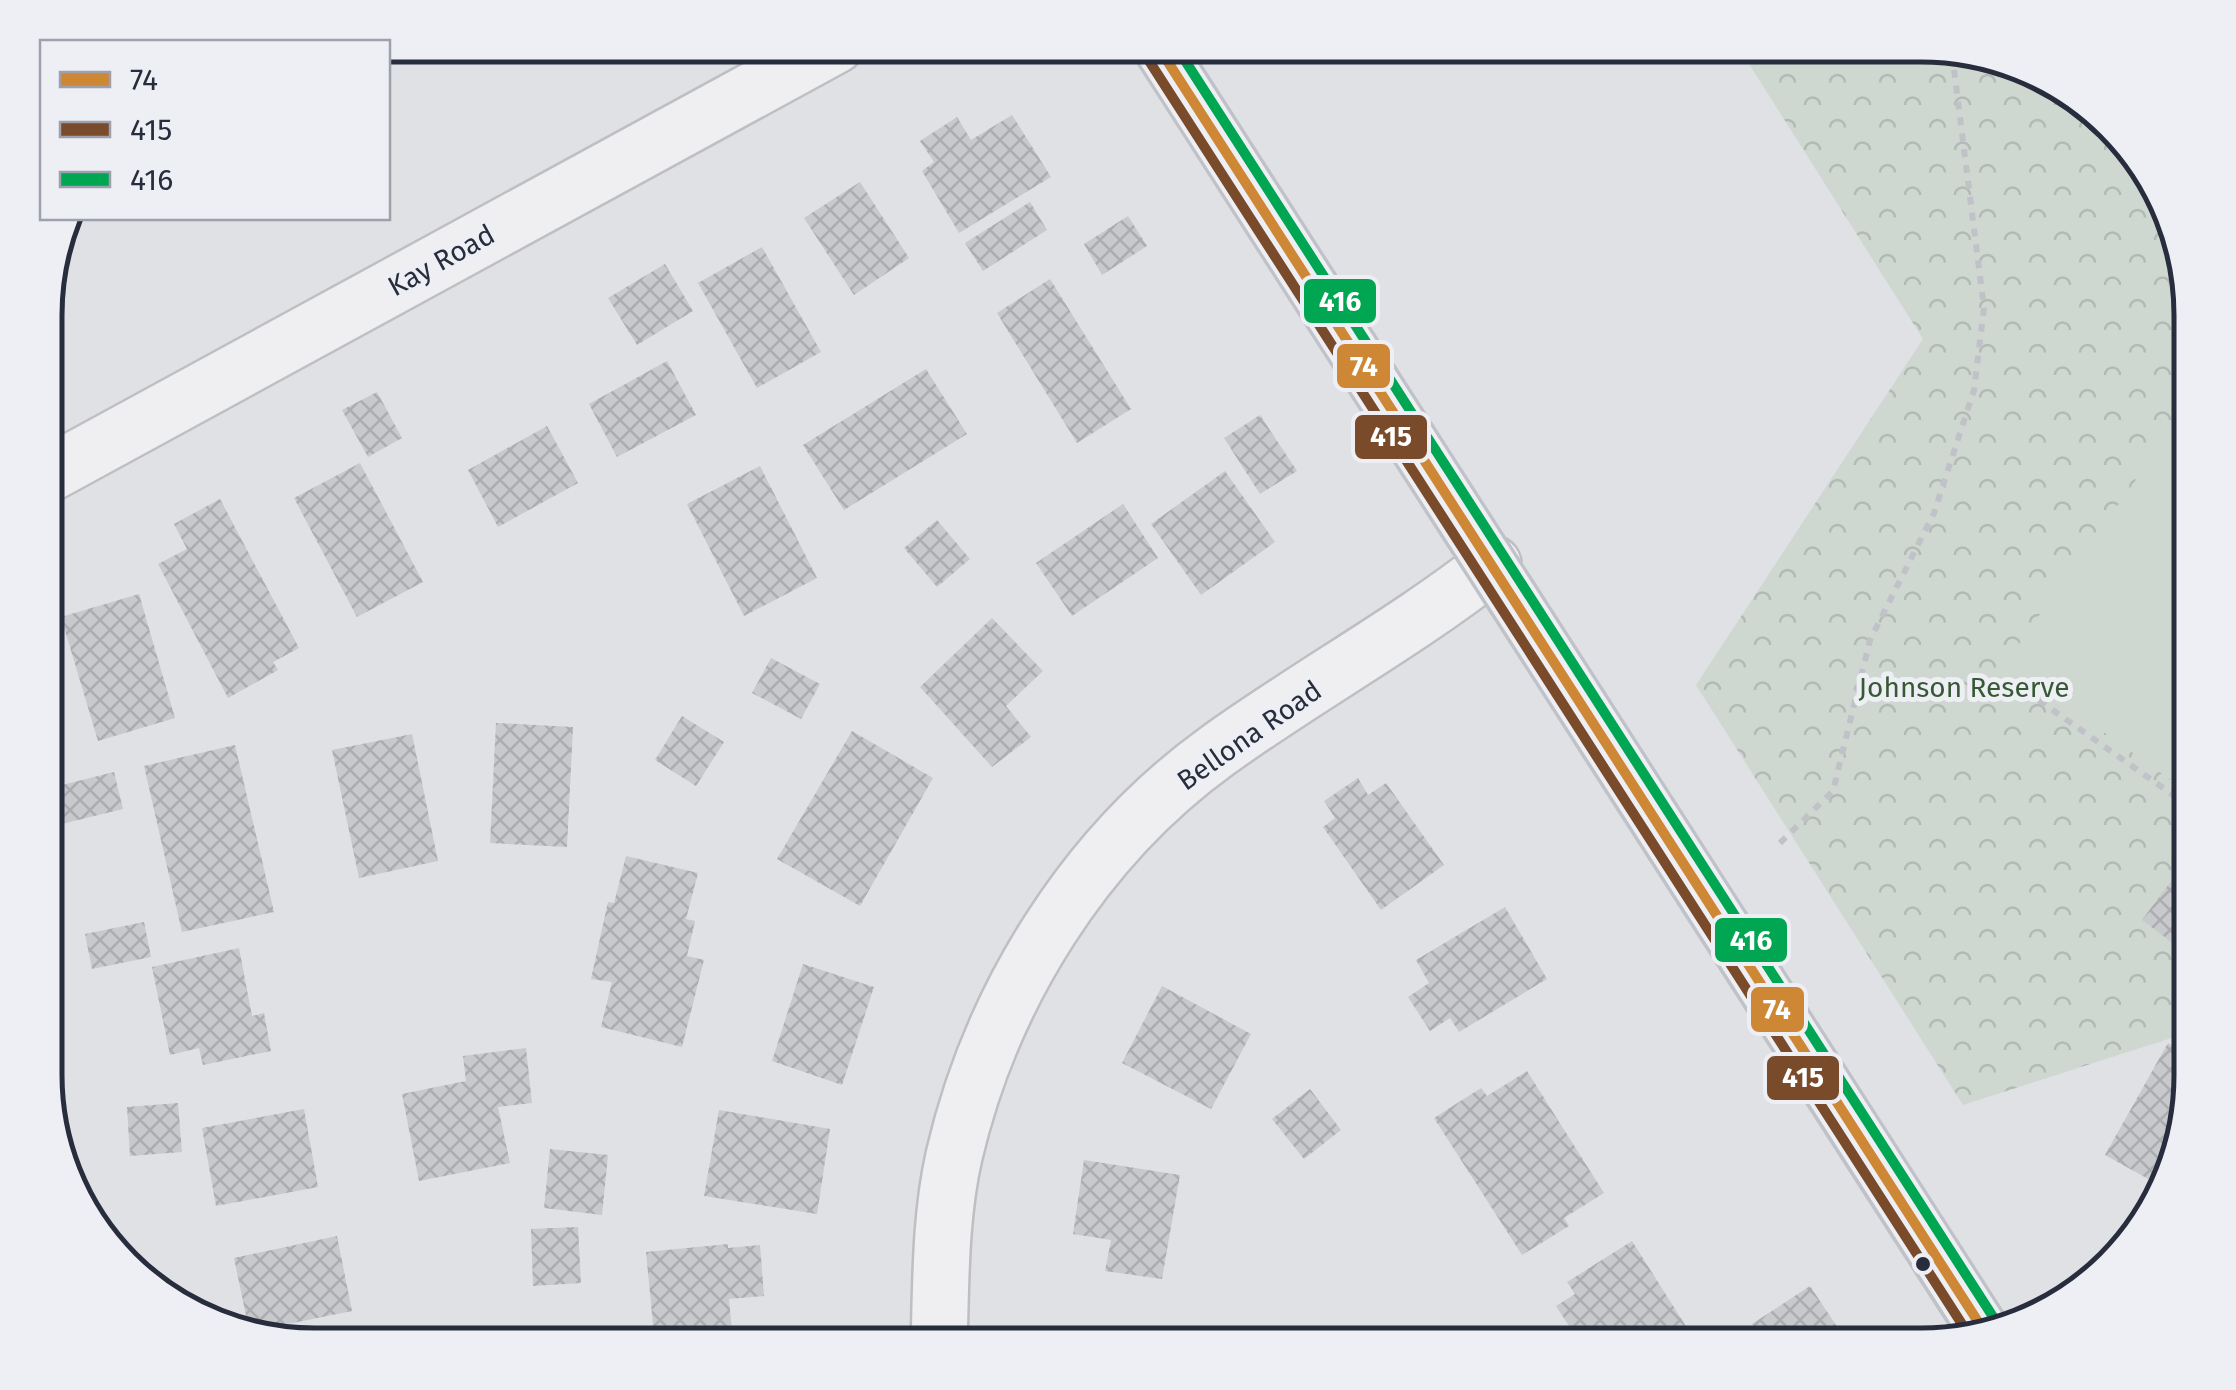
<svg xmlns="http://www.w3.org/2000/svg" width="2236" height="1390" viewBox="0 0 2236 1390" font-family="'Fira Sans',sans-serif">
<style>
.park{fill:url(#park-crowns)}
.pitch{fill:#ced8d0}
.building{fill:url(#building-cross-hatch)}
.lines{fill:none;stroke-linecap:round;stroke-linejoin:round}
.street-casing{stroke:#bebfc3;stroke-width:60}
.path{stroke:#c1c2c8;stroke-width:6;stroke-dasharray:8 8;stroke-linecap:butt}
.street{stroke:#efeff1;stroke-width:55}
.secondary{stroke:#c0c2c7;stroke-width:55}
.bus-1-casing{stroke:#edeff5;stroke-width:18}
.bus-2-casing{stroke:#edeff5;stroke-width:18}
.bus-3-casing{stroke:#edeff5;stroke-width:18}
.bus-1{stroke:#ce8735;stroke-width:10}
.bus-2{stroke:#7a4b2a;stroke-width:10}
.bus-3{stroke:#00a651;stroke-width:10}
.bus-dot{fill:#272d3d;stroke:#edeff5;stroke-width:4}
.labels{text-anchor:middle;stroke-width:10;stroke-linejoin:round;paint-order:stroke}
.street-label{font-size:28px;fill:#272d3d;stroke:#edeff5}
.park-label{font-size:28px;fill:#385935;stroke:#edeff5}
.rim{fill:none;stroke:#272d3d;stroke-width:5}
.line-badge{stroke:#edeff5;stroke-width:4}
.badge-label{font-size:28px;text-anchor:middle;font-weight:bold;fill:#fff}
</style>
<defs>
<pattern id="park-crowns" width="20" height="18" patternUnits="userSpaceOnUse" patternTransform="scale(2.5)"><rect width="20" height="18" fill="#ced8d0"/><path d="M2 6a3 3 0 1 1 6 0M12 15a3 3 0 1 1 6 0" fill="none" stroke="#b1bab4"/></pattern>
<pattern id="building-cross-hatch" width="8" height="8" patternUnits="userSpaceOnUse" patternTransform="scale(2.5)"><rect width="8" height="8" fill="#c8c9cd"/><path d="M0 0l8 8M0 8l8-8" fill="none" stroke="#acadb1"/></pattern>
</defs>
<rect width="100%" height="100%" fill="#dfe1e5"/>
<polygon class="park" points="1737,45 1921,45 2070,90 2142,167 2168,224 2190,297 2190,1032 1963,1105 1696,685 1923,339"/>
<polygon class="pitch" points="2190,404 2190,794 2006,662"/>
<g class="building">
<polygon points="1012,115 1051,177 959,233 922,171 934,162 920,141 957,117 971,140"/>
<polygon points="860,182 909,258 854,295 804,218"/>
<polygon points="1030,202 1047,230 983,271 965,243"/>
<polygon points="1128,216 1147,246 1102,275 1084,244"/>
<polygon points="762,247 821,352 757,388 698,283"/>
<polygon points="665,264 693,311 637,345 608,298"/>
<polygon points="1050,279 1131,409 1077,443 997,313"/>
<polygon points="667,361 696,415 617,457 589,404"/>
<polygon points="926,369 967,434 844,510 803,445"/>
<polygon points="377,392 402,438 368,457 342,410"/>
<polygon points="1260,415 1297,471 1260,494 1224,438"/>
<polygon points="547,426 578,483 498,527 468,470"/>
<polygon points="360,463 423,582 357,617 294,498"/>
<polygon points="760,466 817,578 744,616 687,504"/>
<polygon points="1225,471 1275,542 1201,595 1151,524"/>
<polygon points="220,499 299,648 273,662 278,670 228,698 158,564 187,549 174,524"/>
<polygon points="1123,504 1158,558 1072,616 1036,563"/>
<polygon points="937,520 970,559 937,587 904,548"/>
<polygon points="139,594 175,718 98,741 61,617"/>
<polygon points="992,618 1043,671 1006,706 1031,737 992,767 920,687"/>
<polygon points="771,658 820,684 801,719 752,693"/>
<polygon points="682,716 724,742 696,786 655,760"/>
<polygon points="496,723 573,727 567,847 490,843"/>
<polygon points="852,731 933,778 860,906 777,859"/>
<polygon points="412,734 438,861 359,878 332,750"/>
<polygon points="235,745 274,912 182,932 144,766"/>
<polygon points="114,772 123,809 58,825 50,788"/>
<polygon points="1358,778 1368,795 1386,783 1444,865 1381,910 1323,827 1335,818 1324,801"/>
<polygon points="626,856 698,873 686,919 695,921 687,956 704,960 682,1047 601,1027 612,982 591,979 608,902 614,903"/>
<polygon points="2190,856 2190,956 2142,920"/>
<polygon points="1505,907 1547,979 1459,1032 1450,1018 1430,1031 1408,997 1429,983 1416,960"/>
<polygon points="144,922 151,957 92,969 85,934"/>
<polygon points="239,948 252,1016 264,1013 271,1051 203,1065 199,1048 170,1055 152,967"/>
<polygon points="803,964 874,987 842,1085 772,1061"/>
<polygon points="1162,986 1251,1034 1211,1109 1122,1063"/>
<polygon points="2168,1043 2190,1056 2190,1092 2159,1185 2105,1155"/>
<polygon points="526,1048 532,1103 498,1107 510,1163 419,1181 402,1094 466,1081 463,1056"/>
<polygon points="1527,1071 1604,1193 1564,1218 1569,1226 1522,1255 1434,1118 1481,1088 1487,1096"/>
<polygon points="1310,1089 1341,1130 1304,1159 1272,1119"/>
<polygon points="178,1103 182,1152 130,1156 127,1107"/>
<polygon points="304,1109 318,1187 216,1206 202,1128"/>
<polygon points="719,1110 830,1129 817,1214 704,1196"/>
<polygon points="550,1149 608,1155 602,1215 544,1208"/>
<polygon points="1084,1160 1180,1175 1162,1279 1105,1271 1111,1240 1073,1234"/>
<polygon points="578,1227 581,1283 533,1286 531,1229"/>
<polygon points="337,1236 352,1311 263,1329 248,1325 234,1258"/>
<polygon points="1632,1241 1689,1331 1667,1345 1607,1345 1599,1331 1580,1343 1556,1306 1575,1294 1567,1282"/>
<polygon points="728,1244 728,1248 760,1245 764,1296 729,1299 733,1341 655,1345 646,1252"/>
<polygon points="1810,1286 1840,1331 1820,1344 1740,1345 1758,1333 1752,1324"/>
</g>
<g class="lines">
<g class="street-casing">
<g id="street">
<polyline points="47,475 836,45"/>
<path d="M939 1345C941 1282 940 1218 954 1156 991 997 1084 847 1217 751 1307 686 1405 633 1493 564"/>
</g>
</g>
<g class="path">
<polyline points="2013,682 2190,807"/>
<polyline points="1780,843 1833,791 1870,640 1934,513 1974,390 1984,308 1952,54"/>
</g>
<use href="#street" class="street"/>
<polyline class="secondary" points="1157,45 1984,1331"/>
<g class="bus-1-casing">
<polyline id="bus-1" points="1157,45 1984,1331"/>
</g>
<g class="bus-2-casing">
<polyline id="bus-2" points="1144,53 1969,1335"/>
</g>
<g class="bus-3-casing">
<polyline id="bus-3" points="1175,45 1997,1323"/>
</g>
<use href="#bus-1" class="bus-1"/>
<use href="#bus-2" class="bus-2"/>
<use href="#bus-3" class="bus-3"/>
</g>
<circle class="bus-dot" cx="1923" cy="1264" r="9"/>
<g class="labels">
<g class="street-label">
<text transform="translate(441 260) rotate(-29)" y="10">Kay Road</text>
<text transform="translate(1249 735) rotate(-35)" y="10">Bellona Road</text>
</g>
<g class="park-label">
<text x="1964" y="697">Johnson Reserve</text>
</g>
</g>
<path d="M0 0H2236V1390H0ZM315 62H1921A253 253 0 0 1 2174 315V1075A253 253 0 0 1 1921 1328H315A253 253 0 0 1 62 1075V315A253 253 0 0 1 315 62Z" fill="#edeff5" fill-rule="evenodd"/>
<path class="rim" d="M315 62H1921A253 253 0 0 1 2174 315V1075A253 253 0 0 1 1921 1328H315A253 253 0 0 1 62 1075V315A253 253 0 0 1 315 62Z"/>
<g class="line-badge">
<rect x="1302" y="277" width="76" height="48" rx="10" fill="#00a651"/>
<rect x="1335" y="342" width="57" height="48" rx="10" fill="#ce8735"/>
<rect x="1353" y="413" width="76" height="48" rx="10" fill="#7a4b2a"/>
<rect x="1713" y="916" width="76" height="48" rx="10" fill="#00a651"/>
<rect x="1749" y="985" width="57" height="49" rx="10" fill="#ce8735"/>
<rect x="1765" y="1054" width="76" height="48" rx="10" fill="#7a4b2a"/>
</g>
<g class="badge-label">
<text x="1340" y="311">416</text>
<text x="1364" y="376">74</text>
<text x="1391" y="446">415</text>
<text x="1751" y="950">416</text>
<text x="1777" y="1019">74</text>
<text x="1803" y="1087">415</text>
</g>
<rect x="40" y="40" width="350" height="180" fill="#edeff5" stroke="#9ea1ab" stroke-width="2.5"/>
<rect x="60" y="72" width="50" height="15" fill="#ce8735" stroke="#9ea1ab" stroke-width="2.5"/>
<text x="130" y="90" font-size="30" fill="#272d3d">74</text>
<rect x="60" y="122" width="50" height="15" fill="#7a4b2a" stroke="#9ea1ab" stroke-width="2.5"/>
<text x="130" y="140" font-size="30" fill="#272d3d">415</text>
<rect x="60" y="172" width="50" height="15" fill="#00a651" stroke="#9ea1ab" stroke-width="2.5"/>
<text x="130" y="190" font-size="30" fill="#272d3d">416</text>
</svg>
